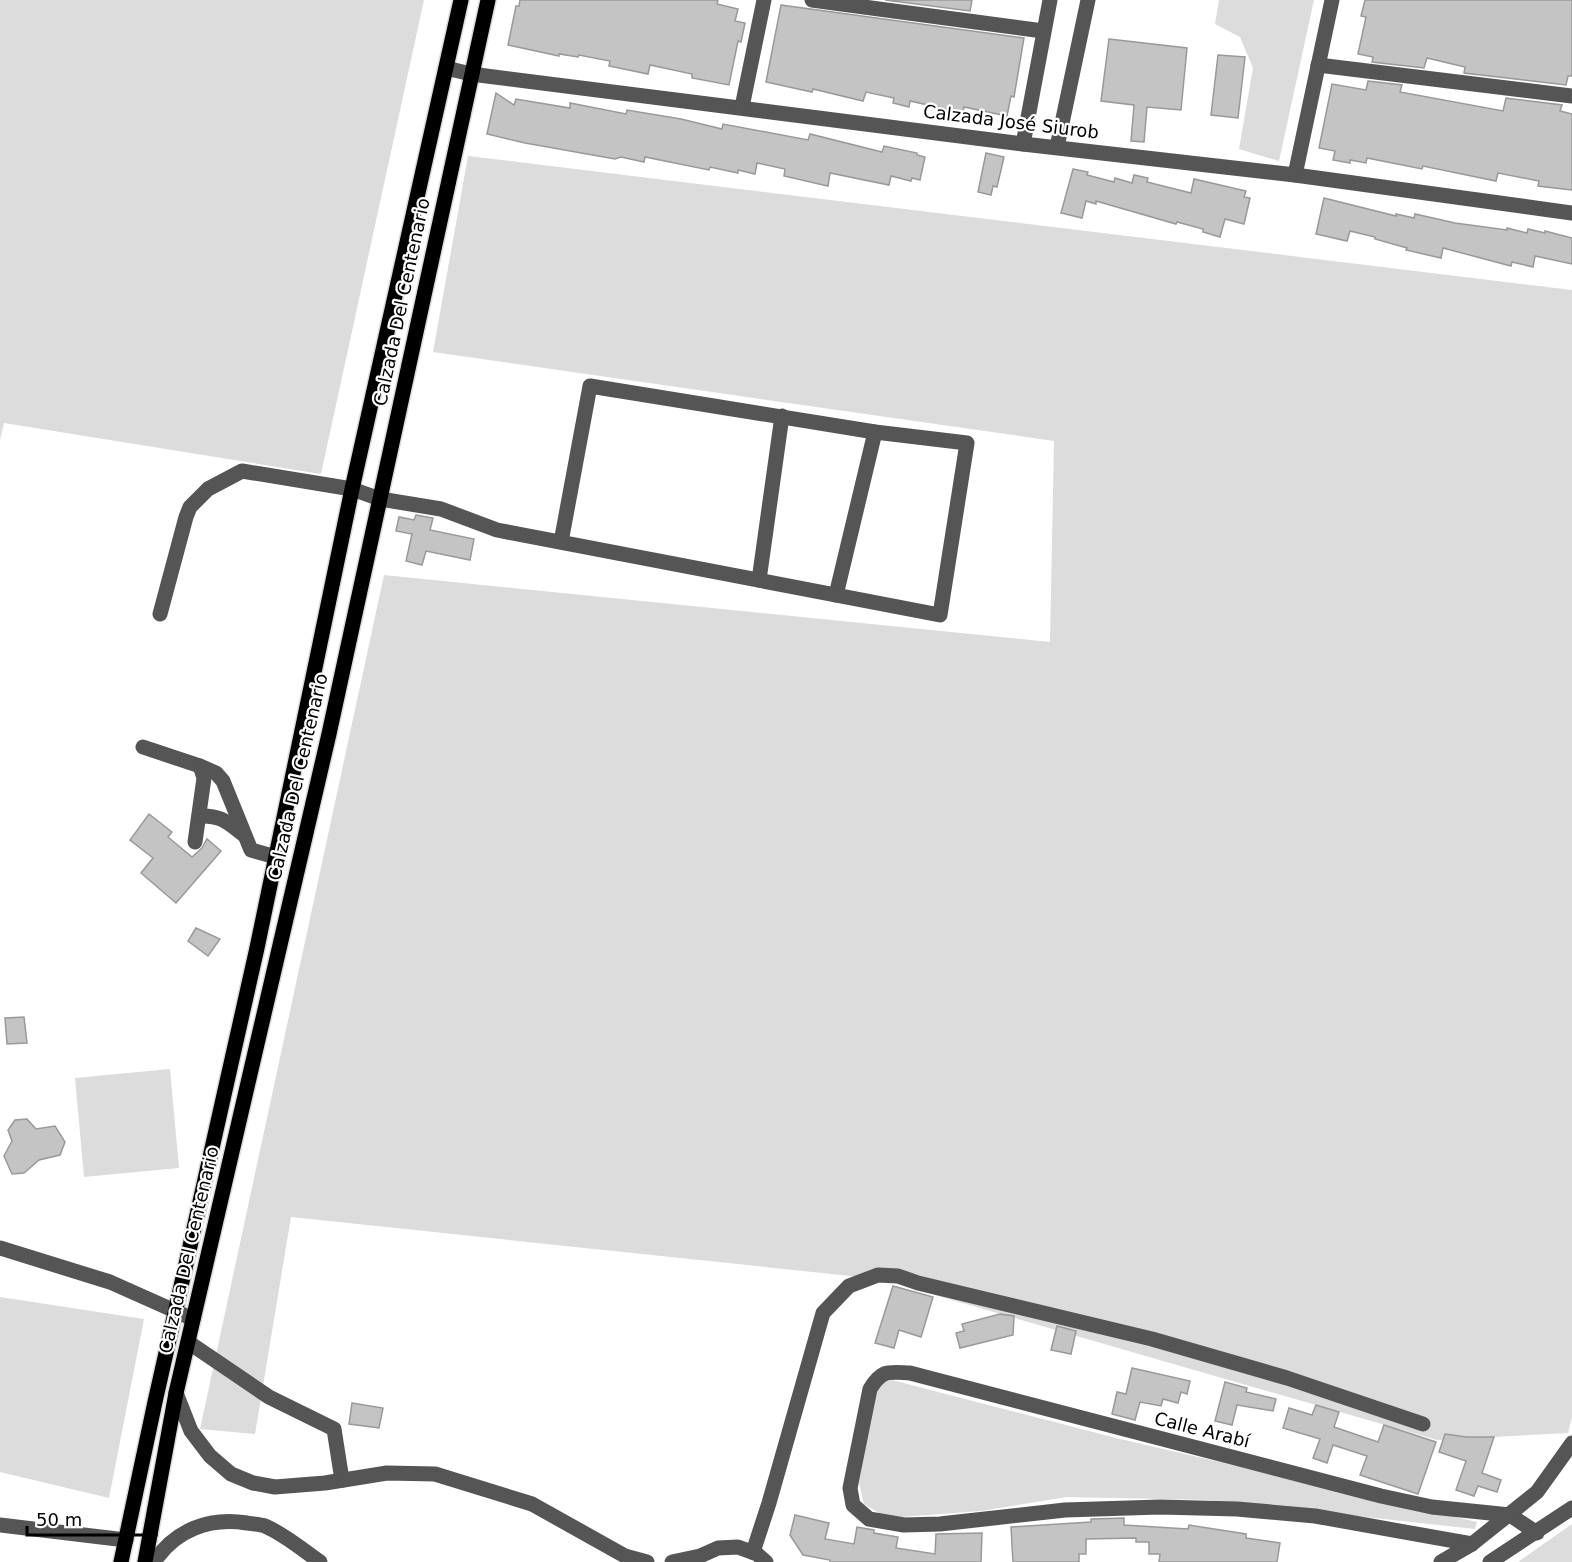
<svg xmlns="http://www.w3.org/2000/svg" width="1572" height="1562" viewBox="0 0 1572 1562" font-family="'DejaVu Sans',sans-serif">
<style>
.green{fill:#dcdcdc}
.building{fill:#c4c4c4;stroke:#999;stroke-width:1.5}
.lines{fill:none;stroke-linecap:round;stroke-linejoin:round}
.major-casing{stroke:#dbdbdb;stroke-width:18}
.minor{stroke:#555;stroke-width:15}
.major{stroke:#000;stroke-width:15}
.labels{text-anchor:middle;stroke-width:4.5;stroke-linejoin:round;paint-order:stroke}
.street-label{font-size:18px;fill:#000;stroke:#fff}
</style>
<rect width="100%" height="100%" fill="#fff"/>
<g class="green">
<polygon points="0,0 424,0 321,474 4,423 0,440"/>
<polygon points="1219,0 1314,0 1279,161 1239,149 1253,68 1240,37 1215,24"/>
<polygon points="468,156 1572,290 1572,1417 1568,1433 1437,1440 879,1279 291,1217 255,1434 200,1429 384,575 1050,642 1054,441 433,352"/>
<polygon points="170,1069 179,1168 84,1177 75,1078"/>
<polygon points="0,1297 144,1319 109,1498 0,1472"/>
<polygon points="892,1380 1116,1438 1477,1522 1475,1529 1210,1500 1067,1497 981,1511 887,1518 864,1504 859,1483 875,1391 881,1383"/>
<polygon points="1572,1524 1572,1562 1518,1562"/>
</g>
<g class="building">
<polygon points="520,0 718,0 717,4 738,9 735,21 745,23 741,42 738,41 729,85 692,78 692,74 650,65 648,74 609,66 610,61 579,55 578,57 559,54 559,56 508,45 516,6 519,6"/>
<polygon points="885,0 972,0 970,11"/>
<polygon points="1365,0 1572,0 1572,76 1568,76 1566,85 1464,73 1465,67 1427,58 1424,68 1372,62 1373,57 1358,54 1366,17 1361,16"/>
<polygon points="781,5 1024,38 1014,97 1011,96 1007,116 964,107 963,113 910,101 909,107 893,103 894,98 866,92 863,101 813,89 812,92 766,82"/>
<polygon points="1109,39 1187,48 1181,110 1147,107 1144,142 1131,141 1134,105 1101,101"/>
<polygon points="1218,55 1245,57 1238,118 1211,115"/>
<polygon points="1368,81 1402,85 1400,92 1503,111 1506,98 1562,105 1560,111 1572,114 1572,190 1538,186 1539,181 1498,173 1496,181 1423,166 1422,169 1367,158 1366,163 1350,160 1350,163 1333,160 1335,151 1319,148 1332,84 1366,90"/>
<polygon points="496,93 514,105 516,99 570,108 570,103 626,114 627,110 681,119 722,129 723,124 808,140 810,134 882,152 884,146 917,153 917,155 925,157 920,180 912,178 911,181 891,176 889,185 830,173 828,186 784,176 785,169 757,163 755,174 738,170 738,173 710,167 709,170 645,157 644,162 621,157 615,159 525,143 487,134"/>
<polygon points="986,153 1004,157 997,187 993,186 991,195 978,192"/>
<polygon points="1073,169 1088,172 1087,175 1114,182 1115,178 1132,183 1134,175 1148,178 1147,182 1191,193 1194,179 1246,191 1244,197 1250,198 1244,224 1225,219 1220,237 1203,232 1203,229 1177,222 1176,224 1096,201 1096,204 1086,201 1082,218 1061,213"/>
<polygon points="1324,198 1396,216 1396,214 1414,218 1415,214 1455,223 1507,230 1507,228 1527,233 1528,229 1545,233 1545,231 1572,238 1572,264 1535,256 1533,267 1512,262 1511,266 1443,248 1441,258 1406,250 1407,248 1375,239 1375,237 1350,231 1347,241 1316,234"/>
<polygon points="416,515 433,518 430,530 474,539 470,560 426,551 422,565 406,561 412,534 396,531 399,517 414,520"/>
<polygon points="149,814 172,832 168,837 192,857 202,848 207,839 221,851 176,903 141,873 153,858 130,840"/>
<polygon points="196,928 220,939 208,956 188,941"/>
<polygon points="24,1017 27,1043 7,1044 5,1018"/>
<polygon points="27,1119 36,1129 55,1126 65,1142 60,1155 39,1160 24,1173 12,1174 4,1156 12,1141 8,1130 15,1120"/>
<polygon points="893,1286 933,1297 921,1337 899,1330 894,1348 875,1343"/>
<polygon points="1000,1314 1014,1316 1013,1335 960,1348 956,1333 964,1331 962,1324"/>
<polygon points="1057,1326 1076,1331 1071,1354 1051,1350"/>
<polygon points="1132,1368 1190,1381 1187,1394 1181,1392 1178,1403 1163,1399 1161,1406 1140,1402 1135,1420 1112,1414 1117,1392 1126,1394"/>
<polygon points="1225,1382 1247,1388 1246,1392 1276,1399 1273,1411 1237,1405 1232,1425 1215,1421"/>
<polygon points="352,1403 383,1408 379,1428 349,1424"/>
<polygon points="1316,1405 1339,1412 1334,1427 1378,1442 1384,1425 1436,1442 1418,1494 1360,1475 1367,1456 1333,1445 1327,1463 1313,1458 1320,1439 1283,1428 1289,1408 1312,1415"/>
<polygon points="1445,1434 1466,1437 1494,1437 1482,1473 1501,1480 1497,1492 1478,1486 1474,1496 1456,1490 1466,1461 1439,1452"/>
<polygon points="795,1515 829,1523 825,1539 854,1544 857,1527 874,1530 874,1533 898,1537 896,1548 935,1554 936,1534 982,1533 981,1562 830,1562 830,1560 803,1555 790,1535"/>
<polygon points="1124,1518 1124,1525 1188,1529 1189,1525 1246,1534 1246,1538 1280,1543 1277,1562 1159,1562 1160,1554 1149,1554 1149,1542 1136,1542 1136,1538 1086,1539 1086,1554 1079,1554 1079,1562 1013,1562 1011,1527 1091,1522 1091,1519"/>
</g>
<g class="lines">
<g class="major-casing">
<g id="major">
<polyline points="121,1562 155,1402 257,948 352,489 461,0"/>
<polyline points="145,1562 176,1393 329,734 488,0"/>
</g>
</g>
<g class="minor">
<polyline points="812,0 1043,31"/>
<polyline points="1318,65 1572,96"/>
<polyline points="446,68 471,74 1023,144 1295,175 1572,213"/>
<polyline points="742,107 764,0"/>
<polyline points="1023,144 1050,0"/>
<polyline points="1057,147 1088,0"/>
<polyline points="1295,175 1332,0"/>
<polyline points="759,580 782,416"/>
<polyline points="836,595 875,432"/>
<polyline points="160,614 186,517 190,507 208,489 242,471 352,489 380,499 441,509 497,530 940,615 967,443 875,432 590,386 561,542"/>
<polyline points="143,747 200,766 204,778 195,842"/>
<polyline points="200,766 216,773 223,781 251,850 276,857"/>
<path d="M199 816C221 815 227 822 244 835"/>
<polyline points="0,1248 110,1282 193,1319"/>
<polyline points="188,1342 269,1397 334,1429 342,1480"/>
<polyline points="176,1393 191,1431 210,1456 231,1474 253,1483 275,1487 325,1483 387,1473 435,1474 532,1504 625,1556 647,1562"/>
<polyline points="0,1525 126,1540"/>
<path d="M1472 1544 1315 1516 1237 1509 1160 1507 1065 1510 940 1524 904 1525 869 1519 853 1505 850 1488 870 1389C882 1369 889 1372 910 1373L1381 1496 1432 1507 1510 1515 1537 1533"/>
<polyline points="753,1552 769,1503 823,1313 849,1286 878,1275 898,1276 918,1283 1152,1339 1287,1378 1423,1424"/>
<path d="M154 1562C175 1530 209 1517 247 1523 252 1524 260 1524 265 1526 284 1534 303 1550 320 1562"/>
<polyline points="672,1562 700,1556 718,1548 738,1547 757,1554 766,1562"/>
<polyline points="1441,1562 1472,1544 1537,1492 1572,1443"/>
<polyline points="1490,1562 1572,1508"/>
</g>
<use href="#major" class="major"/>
</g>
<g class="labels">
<g class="street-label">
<text transform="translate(1011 122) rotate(7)" y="6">Calzada José Siurob</text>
<text transform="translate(402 302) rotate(-78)" y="6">Calzada Del Centenario</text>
<text transform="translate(298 777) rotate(-77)" y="6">Calzada Del Centenario</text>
<text transform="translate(189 1250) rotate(-77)" y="6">Calzada Del Centenario</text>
<text transform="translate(1202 1430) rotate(14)" y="6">Calle Arabí</text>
</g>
</g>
<path d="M27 1526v9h129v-9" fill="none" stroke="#000000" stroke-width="3"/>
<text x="36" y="1526" font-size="18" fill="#000000" stroke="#ffffff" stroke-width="4.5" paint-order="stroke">50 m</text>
</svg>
